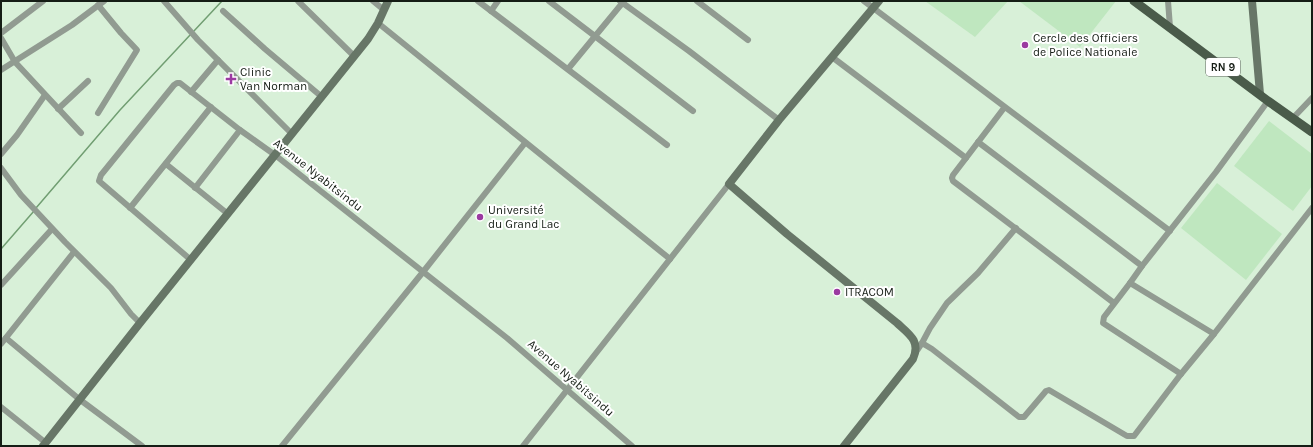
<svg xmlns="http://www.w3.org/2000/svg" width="1313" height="447" viewBox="0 0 1313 447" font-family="Karla,sans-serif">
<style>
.green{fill:#bfe7bf}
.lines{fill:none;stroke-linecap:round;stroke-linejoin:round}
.stream{stroke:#719e72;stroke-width:1.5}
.street{stroke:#919b91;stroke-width:6}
.secondary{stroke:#677667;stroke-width:8}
.primary{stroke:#4a5b4a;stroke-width:9}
.poi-dot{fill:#9b3aa1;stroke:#fff;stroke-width:1.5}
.labels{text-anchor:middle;stroke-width:4;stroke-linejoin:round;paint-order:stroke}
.shield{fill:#fff;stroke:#5b615b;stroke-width:1}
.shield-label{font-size:11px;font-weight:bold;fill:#151d15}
.poi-label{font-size:12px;fill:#151d15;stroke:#fff;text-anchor:start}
.street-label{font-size:12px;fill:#151d15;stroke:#fff}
</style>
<rect width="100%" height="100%" fill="#d8f0d8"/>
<g class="green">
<polygon points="925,1 1008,1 975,37"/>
<polygon points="1019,1 1116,1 1080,47"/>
<polygon points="1269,121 1312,154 1312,186 1293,211 1234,166"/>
<polygon points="1217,183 1282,234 1246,280 1181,228"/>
</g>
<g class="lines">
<g class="stream">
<polyline points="193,32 222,1"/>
<polyline points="36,208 120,110 191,34"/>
<polyline points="1,249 34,211"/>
</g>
<g class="street">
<polyline points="164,1 198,40 292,134"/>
<polyline points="298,1 354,56"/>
<polyline points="373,1 384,10"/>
<polyline points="478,1 667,145"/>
<polyline points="549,1 693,111"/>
<polyline points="620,1 689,51 779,120"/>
<polyline points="697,1 748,40"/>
<polyline points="864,1 1170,231"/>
<polyline points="1168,1 1170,27"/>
<polyline points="223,11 265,49 322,97"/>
<polyline points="491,11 498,1"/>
<polyline points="378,23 670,259"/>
<polyline points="1,33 43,1"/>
<polyline points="1,38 15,62 81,133"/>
<polyline points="832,57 966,158 953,175 952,178 953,181 1114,303"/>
<polyline points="568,69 624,1"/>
<polyline points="1,70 72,25 104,1"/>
<polyline points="191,92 218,60"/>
<polyline points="58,109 88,81"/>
<polyline points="98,113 137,50 121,33 98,5"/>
<polyline points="1293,118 1312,98"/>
<polyline points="978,142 1142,266"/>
<polyline points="1,154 17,135 45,95"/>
<polyline points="966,158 1004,108"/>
<polyline points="166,164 228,214"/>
<polyline points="1,168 21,195 65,242 111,288 131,314 140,323"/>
<polyline points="195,188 240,130"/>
<polyline points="130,208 211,107"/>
<polyline points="191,260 99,181 101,175 174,85 177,83 180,83 240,130 275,155 507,338 632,446"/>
<polyline points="1130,283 1104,317 1103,323 1181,374"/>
<polyline points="1,285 52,229"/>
<polyline points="1214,334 1130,283 1142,266 1216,172 1268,101"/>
<polyline points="6,338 79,399 142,446"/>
<polyline points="922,343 930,328 947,303 978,273 1016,228"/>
<polyline points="1,344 74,252"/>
<polyline points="916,352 922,343 932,349 1019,417 1024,417 1046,391 1049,390 1127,436 1134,436 1181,374 1214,334 1312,208"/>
<polyline points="1,407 46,443"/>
<polyline points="282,446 423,272 525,143"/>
<polyline points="523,446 729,184"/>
</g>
<g class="secondary">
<polyline points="1252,1 1260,94"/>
<polyline points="43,446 140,323 368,39 378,23 388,1"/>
<path d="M844 446 913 359C921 341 909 334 897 323L787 234 729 184 779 120 879 1"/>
</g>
<polyline class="primary" points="1134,1 1268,101 1312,132"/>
</g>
<g class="poi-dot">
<circle cx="1025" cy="45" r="4"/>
<path d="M229 73h4v4h4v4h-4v4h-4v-4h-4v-4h4z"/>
<circle cx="480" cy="217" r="4"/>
<circle cx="837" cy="292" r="4"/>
</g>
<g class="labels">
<rect class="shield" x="1206" y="58" width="34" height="18" rx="3"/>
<g class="shield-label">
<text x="1223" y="71">RN 9</text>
</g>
<g class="poi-label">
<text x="1033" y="42">Cercle des Officiers<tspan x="1033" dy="14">de Police Nationale</tspan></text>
<text x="240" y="76">Clinic<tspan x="240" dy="14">Van Norman</tspan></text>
<text x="488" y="214">Université<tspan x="488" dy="14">du Grand Lac</tspan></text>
<text x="845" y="296">ITRACOM</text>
</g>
<g class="street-label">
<text transform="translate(318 175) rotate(38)" y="4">Avenue Nyabitsindu</text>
<text transform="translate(571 378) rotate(41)" y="4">Avenue Nyabitsindu</text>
</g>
</g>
<rect width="1313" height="447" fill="none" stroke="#151d15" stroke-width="4"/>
</svg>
